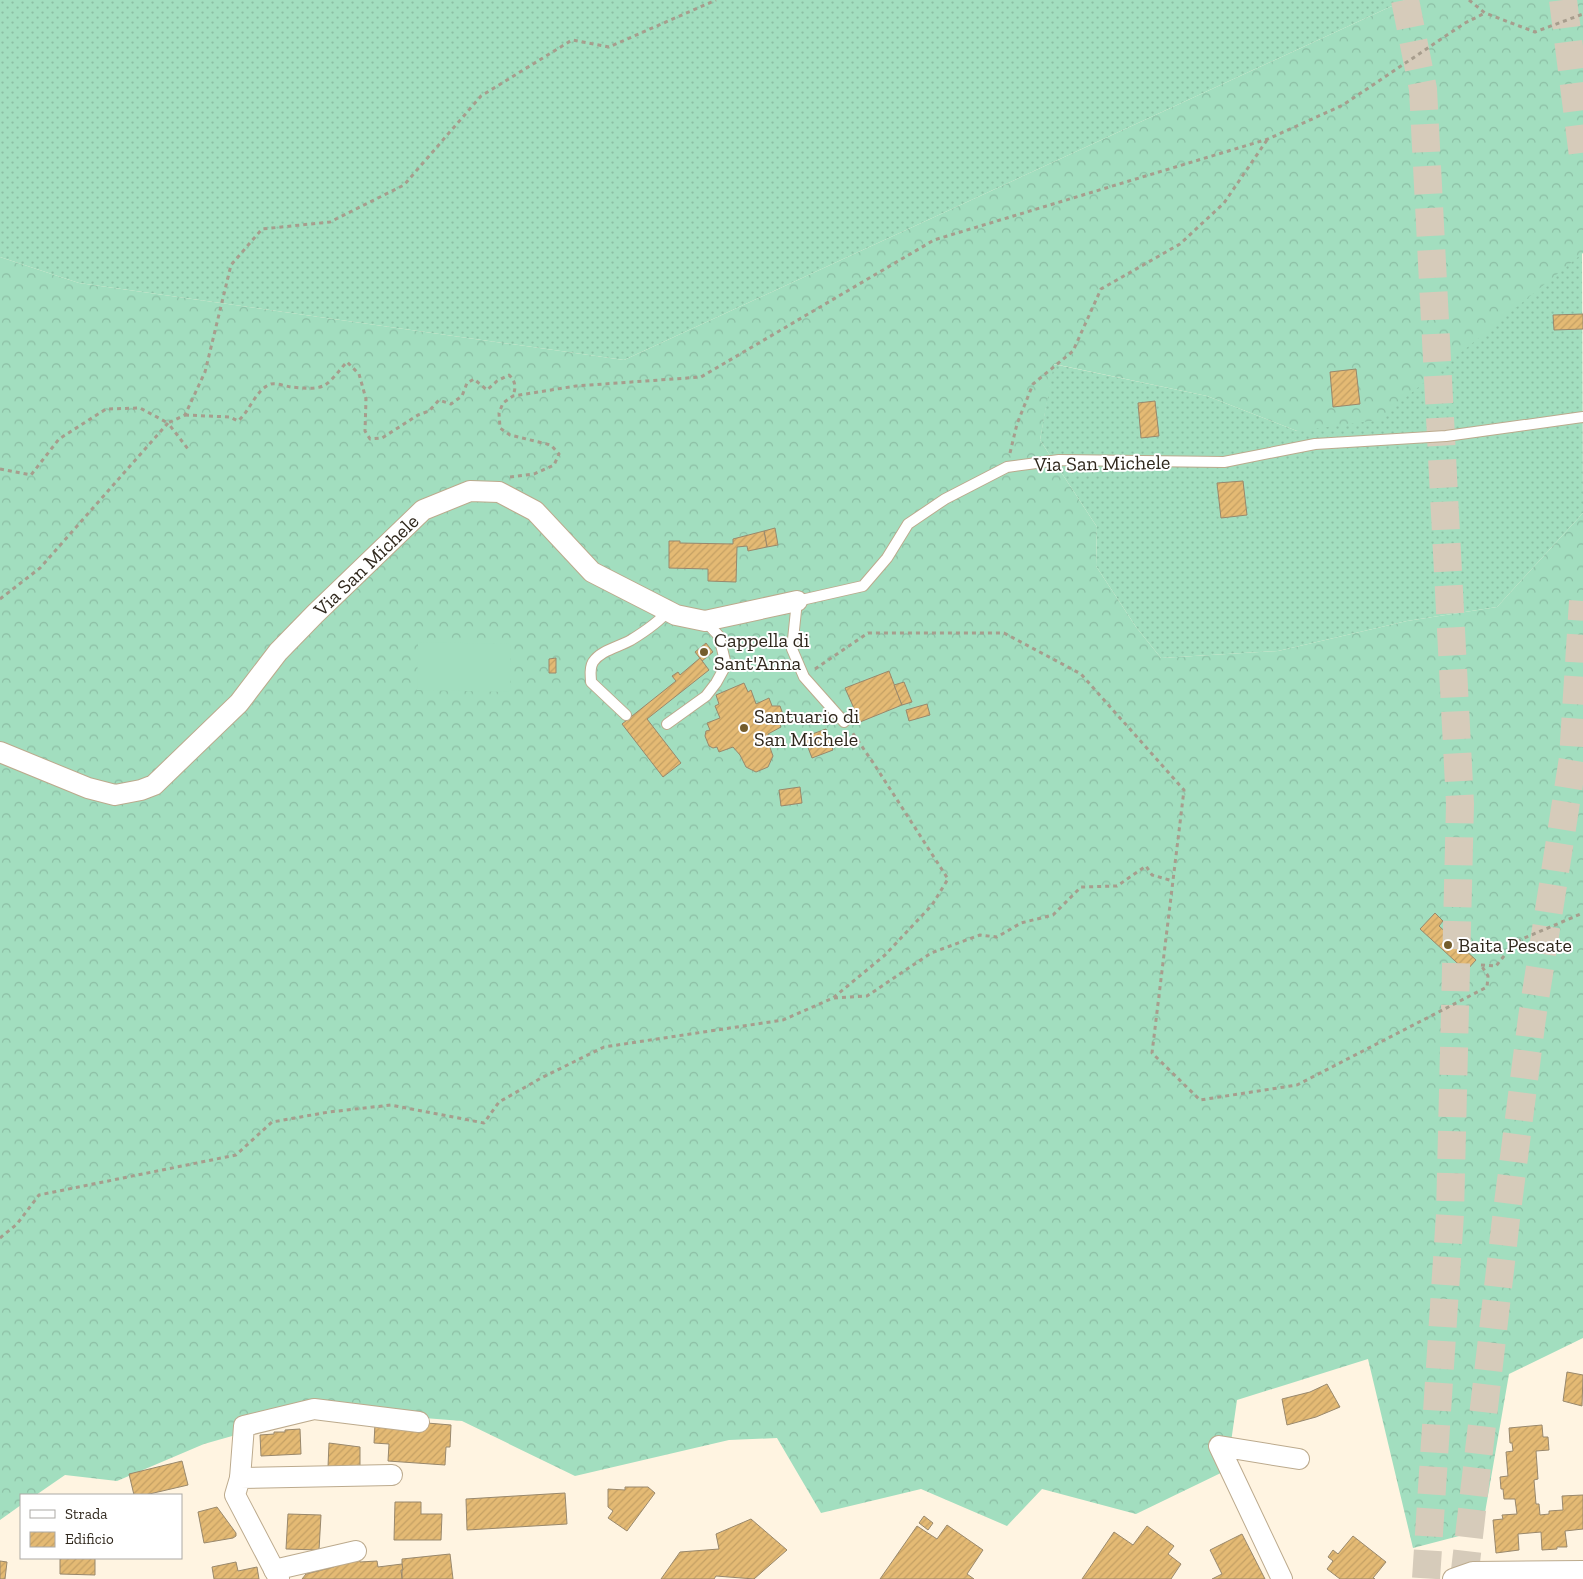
<svg xmlns="http://www.w3.org/2000/svg" width="1583" height="1579" viewBox="0 0 1583 1579" font-family="'Zilla Slab',serif">
<style>
.grass{fill:url(#grass-dots)}
.forest{fill:url(#forest-crowns)}
.garden{fill:#a2debf}
.building{fill:url(#building-hatch);stroke:#99886c}
.lines{fill:none;stroke-linecap:round;stroke-linejoin:round}
.trunk-tunnel{stroke:#d6cbba;stroke-width:28;stroke-dasharray:28 14;stroke-linecap:butt}
.service-casing{stroke:#bcaa8d;stroke-width:12}
.minor-casing{stroke:#bcaa8d;stroke-width:22}
.path{stroke:#a79d8d;stroke-width:3;stroke-dasharray:4 4;stroke-linecap:butt}
.service{stroke:#fff;stroke-width:10}
.minor{stroke:#fff;stroke-width:20}
.poi-dot{fill:#745d2d;stroke:#fff;stroke-width:2}
.labels{text-anchor:middle;stroke-width:4;stroke-linejoin:round;paint-order:stroke}
.street-label{font-size:20px;fill:#30281d;stroke:#fff}
.poi-label{font-size:20px;fill:#30281d;stroke:#fff;text-anchor:start}
</style>
<defs>
<pattern id="grass-dots" width="8" height="8" patternUnits="userSpaceOnUse" patternTransform="scale(1.25)"><rect width="8" height="8" fill="#a2debf"/><path d="M2 2h.1M6 6h.1" fill="none" stroke="#8cbea4" stroke-width="1.8" stroke-linecap="round"/></pattern>
<pattern id="forest-crowns" width="20" height="18" patternUnits="userSpaceOnUse" patternTransform="scale(1.25)"><rect width="20" height="18" fill="#a2debf"/><path d="M2 6a3 3 0 1 1 6 0M12 15a3 3 0 1 1 6 0" fill="none" stroke="#8cbea4"/></pattern>
<pattern id="building-hatch" width="6" height="6" patternUnits="userSpaceOnUse" patternTransform="scale(1.25)"><rect width="6" height="6" fill="#e4ba74"/><path d="M-1 1l2-2M0 6l6-6M5 7l2-2" fill="none" stroke="#c4a064"/></pattern>
</defs>
<rect width="100%" height="100%" fill="#fff4e1"/>
<g class="grass">
<polygon points="0,0 1405,0 624,360 79,283 0,257"/>
<polygon points="1582,252 1583,513 1497,607 1407,621 1278,651 1161,658 1136,627 1096,566 1097,527 1040,440 1053,364 1207,396 1297,431"/>
</g>
<polygon class="forest" points="1405,0 1583,0 1583,253 1378,420 1297,431 1207,396 1054,364 1040,440 1097,527 1096,566 1136,627 1161,658 1278,651 1407,621 1497,607 1583,513 1583,1338 1509,1374 1482,1530 1413,1548 1368,1359 1237,1400 1227,1470 1136,1514 1042,1489 1007,1526 921,1489 821,1513 777,1438 729,1440 575,1476 462,1421 324,1410 204,1444 117,1481 65,1475 36,1495 21,1495 21,1505 0,1520 0,257 79,283 624,360"/>
<polygon class="garden" points="418,642 511,644 510,692 417,690"/>
<g class="building">
<polygon points="1583,314 1583,329 1554,330 1553,315"/>
<polygon points="1356,369 1360,404 1333,407 1330,372"/>
<polygon points="1155,401 1159,436 1141,438 1138,403"/>
<polygon points="1243,481 1247,515 1221,518 1217,483"/>
<polygon points="775,528 778,545 767,547 764,531"/>
<polygon points="764,531 767,547 748,551 747,546 737,547 736,582 708,581 708,569 669,568 669,541 680,541 680,543 733,544 733,539"/>
<polygon points="706,643 713,652 702,661 695,652"/>
<polygon points="556,658 556,673 549,673 549,659"/>
<polygon points="700,658 709,670 647,719 681,763 663,777 622,724 676,681 672,676 678,672 680,675"/>
<polygon points="889,671 902,705 860,722 845,688"/>
<polygon points="904,682 912,702 902,705 894,685"/>
<polygon points="744,683 748,692 751,690 756,704 769,698 772,706 780,706 784,717 783,720 779,722 781,727 768,734 768,742 773,756 768,767 756,772 746,767 740,755 733,747 719,752 717,747 713,748 709,746 705,736 706,731 710,730 707,723 720,718 715,706 719,704 716,695"/>
<polygon points="927,704 930,715 909,721 906,710"/>
<polygon points="826,729 833,750 812,758 804,737"/>
<polygon points="800,787 802,803 781,806 779,790"/>
<polygon points="1435,913 1443,921 1439,926 1476,960 1466,971 1420,929"/>
<polygon points="1567,1372 1583,1375 1582,1406 1563,1401"/>
<polygon points="1327,1384 1340,1407 1316,1417 1287,1425 1282,1399 1310,1392"/>
<polygon points="427,1423 451,1425 450,1447 446,1447 445,1465 388,1461 389,1444 374,1443 375,1424"/>
<polygon points="1542,1425 1543,1437 1548,1437 1549,1450 1536,1451 1538,1479 1534,1480 1536,1504 1539,1504 1540,1515 1549,1514 1549,1511 1563,1510 1562,1496 1583,1495 1583,1529 1565,1531 1567,1547 1557,1547 1557,1549 1542,1550 1541,1532 1518,1534 1519,1550 1496,1553 1493,1520 1503,1519 1502,1515 1517,1514 1515,1499 1504,1499 1503,1489 1501,1489 1500,1477 1508,1476 1506,1452 1513,1451 1512,1443 1510,1443 1509,1428"/>
<polygon points="300,1429 301,1454 261,1456 260,1435 274,1434 274,1432 285,1432 285,1430"/>
<polygon points="329,1443 360,1447 360,1468 328,1467"/>
<polygon points="182,1461 188,1485 145,1495 134,1495 129,1474"/>
<polygon points="625,1487 648,1487 655,1493 627,1531 608,1518 613,1511 608,1507 608,1489 625,1490"/>
<polygon points="565,1493 567,1524 467,1530 466,1499"/>
<polygon points="395,1502 421,1502 421,1514 442,1514 441,1540 394,1540"/>
<polygon points="217,1507 236,1533 236,1536 233,1538 204,1543 198,1512"/>
<polygon points="288,1514 321,1515 319,1550 286,1549"/>
<polygon points="924,1516 933,1523 928,1530 919,1523"/>
<polygon points="751,1519 787,1550 754,1579 716,1576 714,1579 661,1579 680,1552 719,1549 716,1534"/>
<polygon points="947,1525 983,1550 967,1574 974,1579 880,1579 917,1526 937,1539"/>
<polygon points="1147,1526 1174,1546 1168,1554 1181,1564 1171,1579 1082,1579 1114,1532 1133,1545"/>
<polygon points="1242,1534 1265,1579 1212,1579 1222,1574 1210,1550"/>
<polygon points="1353,1536 1386,1562 1373,1578 1375,1579 1340,1579 1327,1569 1333,1561 1328,1557 1333,1550 1338,1554"/>
<polygon points="450,1554 453,1579 402,1579 402,1559"/>
<polygon points="60,1558 95,1558 95,1575 60,1574"/>
<polygon points="359,1559 360,1562 377,1561 378,1567 402,1564 403,1570 401,1570 402,1579 302,1579 306,1574 334,1567 334,1564"/>
<polygon points="0,1561 7,1562 5,1579 0,1579"/>
<polygon points="236,1562 238,1571 257,1567 259,1579 214,1579 212,1567"/>
</g>
<g class="lines">
<g class="trunk-tunnel">
<polyline points="1405,0 1423,89 1460,804 1450,1214 1426,1579"/>
<polyline points="1563,0 1583,156"/>
<polyline points="1464,1579 1506,1219 1532,1018 1573,758 1583,601"/>
</g>
<g class="service-casing">
<g id="service">
<path d="M626 715 591 682C591 675 589 669 593 662 601 650 619 647 631 640 644 632 658 623 668 611"/>
<polyline points="844,722 804,677 792,649 797,601 863,586 887,558 908,524 945,499 1007,467 1059,460 1224,462 1315,444 1446,436 1583,417"/>
<polyline points="667,724 706,696 716,683 726,665 719,636 705,621"/>
</g>
</g>
<g class="minor-casing">
<g id="minor">
<polyline points="0,752 88,788 115,795 141,790 154,785 239,703 278,652 315,614 423,510 470,491 499,492 535,511 592,572 676,615 705,621 797,601"/>
<polyline points="240,1478 244,1426 314,1409 419,1422"/>
<polyline points="274,1570 356,1551"/>
<polyline points="279,1579 235,1495 240,1478 392,1475"/>
<polyline points="1282,1579 1219,1446 1299,1459"/>
<polyline points="1453,1579 1473,1572 1583,1571"/>
</g>
</g>
<g class="path">
<polyline points="1469,0 1485,13 1535,32 1583,14"/>
<path d="M185 415 230 417 238 421C250 411 256 389 271 384 277 383 285 386 291 387 301 388 316 390 325 385 333 380 340 369 347 362L359 374 366 399 365 431 370 439 382 438 418 415 429 411 439 400 451 404 462 396 467 383 474 379 487 390 497 381 509 375C516 382 516 387 513 396"/>
<polyline points="1010,453 1017,424 1033,384 1073,351 1101,289 1180,244 1224,203 1267,140"/>
<polyline points="0,469 31,475 59,439 106,409 140,408 168,423 185,415 205,372 231,265 262,229 330,222 404,185 481,96 572,40 609,47 716,0"/>
<polyline points="510,477 534,474 554,465 559,454 551,445 510,435 500,428 499,413 503,403 513,396 576,386 701,377 934,240 1268,139 1343,105 1465,23 1485,13"/>
<polyline points="0,599 40,568 168,423 188,449"/>
<polyline points="815,669 868,633 1004,633 1081,674 1184,790 1152,1053 1200,1100 1297,1085 1487,987 1488,976 1481,965"/>
<polyline points="1481,965 1496,966 1515,942 1583,913"/>
<polyline points="834,998 867,996 931,953 980,935 997,937 1021,923 1053,915 1081,887 1117,886 1146,866 1152,875 1173,881"/>
<polyline points="0,1238 17,1224 39,1195 236,1155 272,1122 329,1112 391,1105 484,1123 499,1102 543,1077 604,1047 783,1020 833,998 885,955 932,905 948,879 874,764 852,732"/>
</g>
<use href="#service" class="service"/>
<use href="#minor" class="minor"/>
</g>
<g class="poi-dot">
<circle cx="704" cy="652" r="5"/>
<circle cx="744" cy="728" r="5"/>
<circle cx="1448" cy="945" r="5"/>
</g>
<g class="labels">
<g class="street-label">
<text transform="translate(1102 463) rotate(-1)" y="7">Via San Michele</text>
<text transform="translate(366 565) rotate(-44)" y="7">Via San Michele</text>
</g>
<g class="poi-label">
<text x="714" y="647">Cappella di<tspan x="714" dy="23">Sant'Anna</tspan></text>
<text x="754" y="723">Santuario di<tspan x="754" dy="23">San Michele</tspan></text>
<text x="1458" y="952">Baita Pescate</text>
</g>
</g>
<rect x="20" y="1494" width="162" height="65" fill="#ffffff" stroke="#aca9a5"/>
<rect x="30" y="1510" width="25" height="8" fill="#ffffff" stroke="#aca9a5"/>
<text x="65" y="1519" font-size="15" fill="#30281d">Strada</text>
<rect x="30" y="1532" width="25" height="15" fill="url(#building-hatch)" stroke="#aca9a5"/>
<text x="65" y="1544" font-size="15" fill="#30281d">Edificio</text>
</svg>
